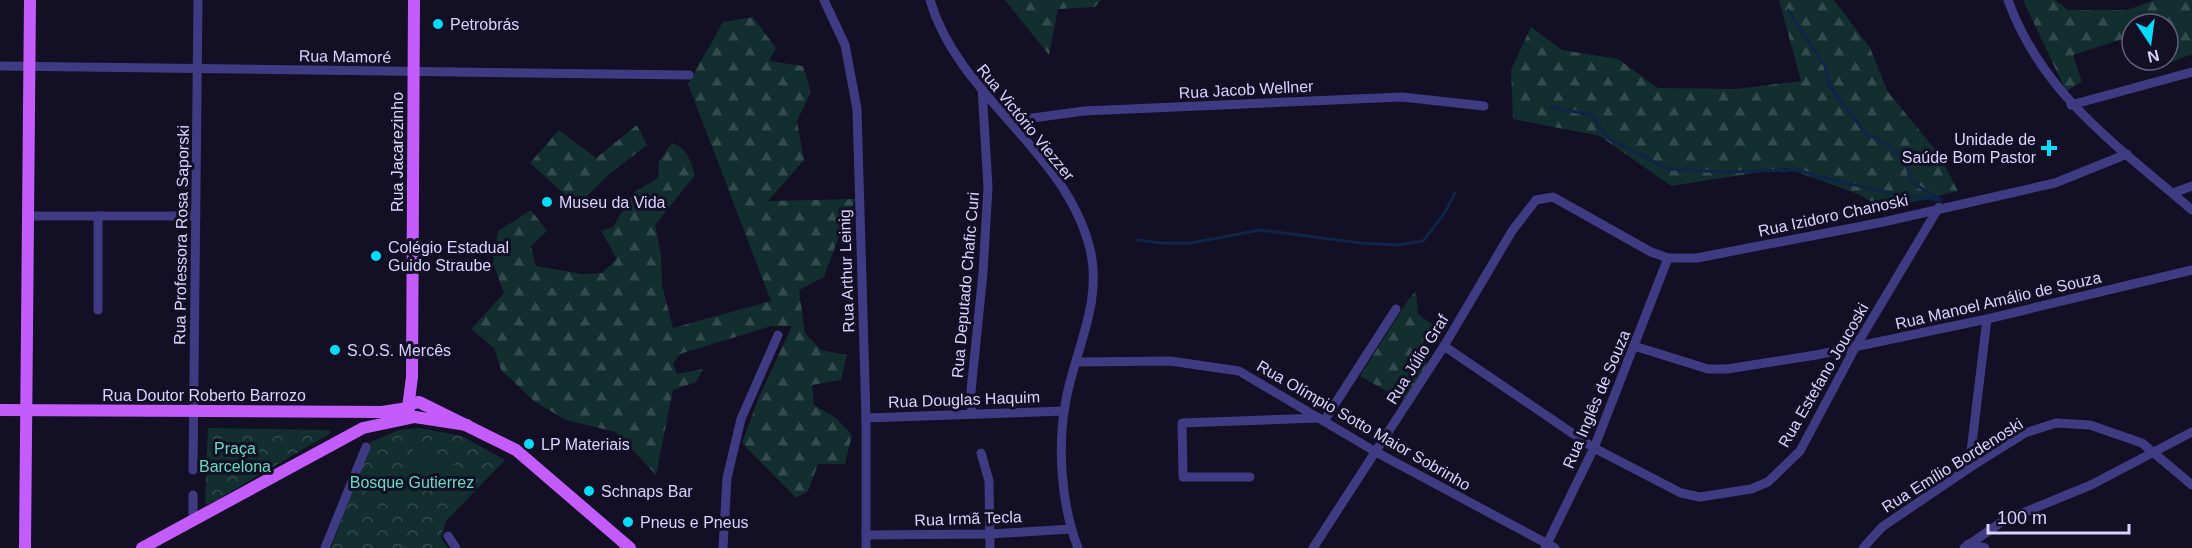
<svg xmlns="http://www.w3.org/2000/svg" width="2192" height="548" viewBox="0 0 2192 548" font-family="Arial,sans-serif">
<style>
.forest{fill:url(#forest-firs)}
.park{fill:url(#park-crowns)}
.garden{fill:#122e2e}
.lines{fill:none;stroke-linecap:round;stroke-linejoin:round}
.stream{stroke:#0f2449;stroke-width:3}
.minor{stroke:#3f3b83;stroke-width:9}
.major{stroke:#c45cfc;stroke-width:12}
.poi-dot{fill:#04dcfa;stroke:#130f25;stroke-width:2}
.labels{text-anchor:middle;stroke-width:6;stroke-linejoin:round;paint-order:stroke}
.poi-label{font-size:16px;fill:#d9d3fe;stroke:#130f25;text-anchor:start}
.street-label{font-size:16px;fill:#d9d3fe;stroke:#130f25}
.park-label{font-size:16px;fill:#60dec1;stroke:#130f25}
</style>
<defs>
<pattern id="forest-firs" width="22" height="20" patternUnits="userSpaceOnUse" patternTransform="scale(1.5)"><rect width="22" height="20" fill="#122e2e"/><path d="M5 1l3.5 6h-7zM16 11l3.5 6h-7z" fill="#344b4d"/></pattern>
<pattern id="park-crowns" width="20" height="18" patternUnits="userSpaceOnUse" patternTransform="scale(1.5)"><rect width="20" height="18" fill="#122e2e"/><path d="M2 6a3 3 0 1 1 6 0M12 15a3 3 0 1 1 6 0" fill="none" stroke="#344b4d"/></pattern>
</defs>
<rect width="100%" height="100%" fill="#130f25"/>
<g class="forest">
<polygon points="1005,0 1101,0 1095,7 1058,9 1049,55"/>
<polygon points="1779,0 1834,0 1870,48 1888,92 1938,153 1958,191 1884,209 1858,194 1786,168 1671,186 1600,136 1513,119 1511,70 1531,27 1562,50 1618,59 1658,88 1736,89 1801,81"/>
<polygon points="2023,0 2055,0 2068,10 2127,10 2155,0 2192,0 2192,54 2167,64 2168,24 2132,24 2132,36 2073,55 2082,82 2066,91"/>
<path d="M753 17 776 48 769 61 803 66 811 92 797 121 804 160 768 201 856 199 846 217 824 277 799 290 805 333 821 350 847 355 841 380 812 385 814 405 836 418 852 435 845 464H818L808 491 796 498 742 443 759 397 792 326H771L680 354 673 364 677 374 703 369 696 382 673 390 656 475 616 432 566 420 535 402 501 370 494 348 471 329 504 293 493 263 498 231 531 210 547 231 531 246 536 266 582 274 602 273 617 259 601 231 613 227 633 193 658 178 659 161 672 143C687 148 691 161 695 175L655 225 661 254 662 285 673 328 771 301 688 84 723 22Z"/>
<polygon points="637,125 647,145 607,176 577,206 530,163 559,130 596,158"/>
<polygon points="1416,291 1418,314 1436,327 1424,370 1404,401 1360,376 1408,300"/>
</g>
<g class="park">
<polygon points="208,428 329,430 331,433 208,505 205,502"/>
<polygon points="419,428 462,436 505,460 446,521 441,538 448,548 331,548 371,442 399,430"/>
</g>
<g class="garden">
<polygon points="416,444 472,476 456,505 400,473"/>
<polygon points="374,472 408,493 397,510 363,489"/>
</g>
<g class="lines">
<g class="stream">
<polyline points="1788,10 1825,66 1829,85 1866,134 1887,144 1906,163 1911,182 1940,199"/>
<polyline points="1551,107 1592,115 1607,138 1668,169 1727,172 1798,170 1816,176 1899,195 1941,200"/>
<polyline points="1137,240 1162,243 1191,243 1260,230 1361,243 1397,245 1423,241 1444,214 1455,193"/>
</g>
<g class="minor">
<polyline points="824,0 845,45 857,109 866,418 866,548"/>
<path d="M930 0C958 97 1066 150 1090 249 1103 302 1075 350 1066 400 1057 446 1061 504 1078 548"/>
<path d="M2008 0C2042 95 2119 147 2192 210"/>
<polyline points="0,66 689,75"/>
<polyline points="2071,105 2192,72"/>
<polyline points="1011,121 1084,111 1402,97 1484,106"/>
<polyline points="2173,193 2192,186"/>
<polyline points="28,216 196,216"/>
<polyline points="98,216 98,310"/>
<polyline points="1444,346 1594,448 1681,493 1700,497 1751,489 1768,482 1800,451 1856,346 1939,207"/>
<polyline points="1634,346 1708,369 1727,369 1816,355 1987,319 2192,270"/>
<polyline points="1077,362 1170,361 1239,371 1376,452 1555,548"/>
<polyline points="972,413 971,391 983,273 988,187 982,88"/>
<polyline points="866,418 1064,411"/>
<polyline points="1324,421 1396,309"/>
<polyline points="981,453 989,481 990,548"/>
<polyline points="1969,468 1987,319"/>
<polyline points="193,470 198,0"/>
<polyline points="1250,477 1183,477 1182,423 1319,418"/>
<polyline points="193,520 193,495"/>
<polyline points="866,535 990,534 1071,529"/>
<polyline points="448,536 456,548"/>
<polyline points="1968,544 1985,548"/>
<polyline points="325,548 366,447"/>
<polyline points="723,548 727,478 741,419 778,335"/>
<polyline points="1313,548 1444,346 1512,231 1536,200 1553,197 1651,252 1668,258 1697,258 1883,222 2055,183 2127,154"/>
<polyline points="1545,548 1594,448 1668,258"/>
<polyline points="1863,548 1882,527 1969,468 2025,433 2056,423 2090,425 2142,443 2192,485"/>
<polyline points="1964,548 2003,521 2091,485 2192,432"/>
</g>
<g class="major">
<polyline points="414,0 412,377 408,408 410,415 415,417"/>
<polyline points="409,404 419,402 516,450 630,548"/>
<polyline points="0,410 382,412 408,408"/>
<polyline points="25,548 30,0"/>
<polyline points="142,548 363,428 415,417 467,425"/>
</g>
</g>
<g class="poi-dot">
<circle cx="438" cy="24" r="6"/>
<path d="M2046 139h6v6h6v6h-6v6h-6v-6h-6v-6h6z"/>
<circle cx="547" cy="202" r="6"/>
<circle cx="376" cy="256" r="6"/>
<circle cx="335" cy="350" r="6"/>
<circle cx="529" cy="444" r="6"/>
<circle cx="589" cy="491" r="6"/>
<circle cx="628" cy="522" r="6"/>
</g>
<g class="labels">
<g class="poi-label">
<text x="450" y="30">Petrobrás</text>
<text x="2036" y="145" text-anchor="end">Unidade de<tspan x="2036" dy="18">Saúde Bom Pastor</tspan></text>
<text x="559" y="208">Museu da Vida</text>
<text x="388" y="253">Colégio Estadual<tspan x="388" dy="18">Guido Straube</tspan></text>
<text x="347" y="356">S.O.S. Mercês</text>
<text x="541" y="450">LP Materiais</text>
<text x="601" y="497">Schnaps Bar</text>
<text x="640" y="528">Pneus e Pneus</text>
</g>
<g class="street-label">
<text transform="translate(345 56) rotate(1)" y="6">Rua Mamoré</text>
<text transform="translate(1246 89) rotate(-3)" y="6">Rua Jacob Wellner</text>
<text transform="translate(1026 122) rotate(51)" y="6">Rua Victório Viezzer</text>
<text transform="translate(397 152) rotate(-90)" y="6">Rua Jacarezinho</text>
<text transform="translate(1833 215) rotate(-12)" y="6">Rua Izidoro Chanoski</text>
<text transform="translate(181 235) rotate(-89)" y="6">Rua Professora Rosa Saporski</text>
<text transform="translate(846 271) rotate(-92)" y="6">Rua Arthur Leinig</text>
<text transform="translate(965 285) rotate(-85)" y="6">Rua Deputado Chafic Curi</text>
<text transform="translate(1998 300) rotate(-13)" y="6">Rua Manoel Amálio de Souza</text>
<text transform="translate(1417 359) rotate(-58)" y="6">Rua Júlio Graf</text>
<text transform="translate(1823 375) rotate(-60)" y="6">Rua Estefano Joucoski</text>
<text x="204" y="401">Rua Doutor Roberto Barrozo</text>
<text transform="translate(964 399) rotate(-2)" y="6">Rua Douglas Haquim</text>
<text transform="translate(1596 399) rotate(-67)" y="6">Rua Inglês de Souza</text>
<text transform="translate(1364 425) rotate(30)" y="6">Rua Olímpio Sotto Maior Sobrinho</text>
<text transform="translate(1952 465) rotate(-32)" y="6">Rua Emílio Bordenoski</text>
<text transform="translate(968 518) rotate(-2)" y="6">Rua Irmã Tecla</text>
</g>
<g class="park-label">
<text x="235" y="454">Praça<tspan x="235" dy="18">Barcelona</tspan></text>
<text x="412" y="488">Bosque Gutierrez</text>
</g>
</g>
<g transform="translate(2150 42) rotate(167)"><circle r="28" fill="#130f25" stroke="#625d7c" stroke-width="1.5"/>
<path d="M0-4.5L10 22L0 15L-10 22Z" fill="#04dcfa"/>
<text y="-9" font-size="16" font-weight="bold" text-anchor="middle" fill="#d9d3fe">N</text>
</g>
<path d="M1988 524v9h141v-9" fill="none" stroke="#d9d3fe" stroke-width="3"/>
<text x="1997" y="524" font-size="18" fill="#d9d3fe" stroke="#130f25" stroke-width="4.5" paint-order="stroke">100 m</text>
</svg>
